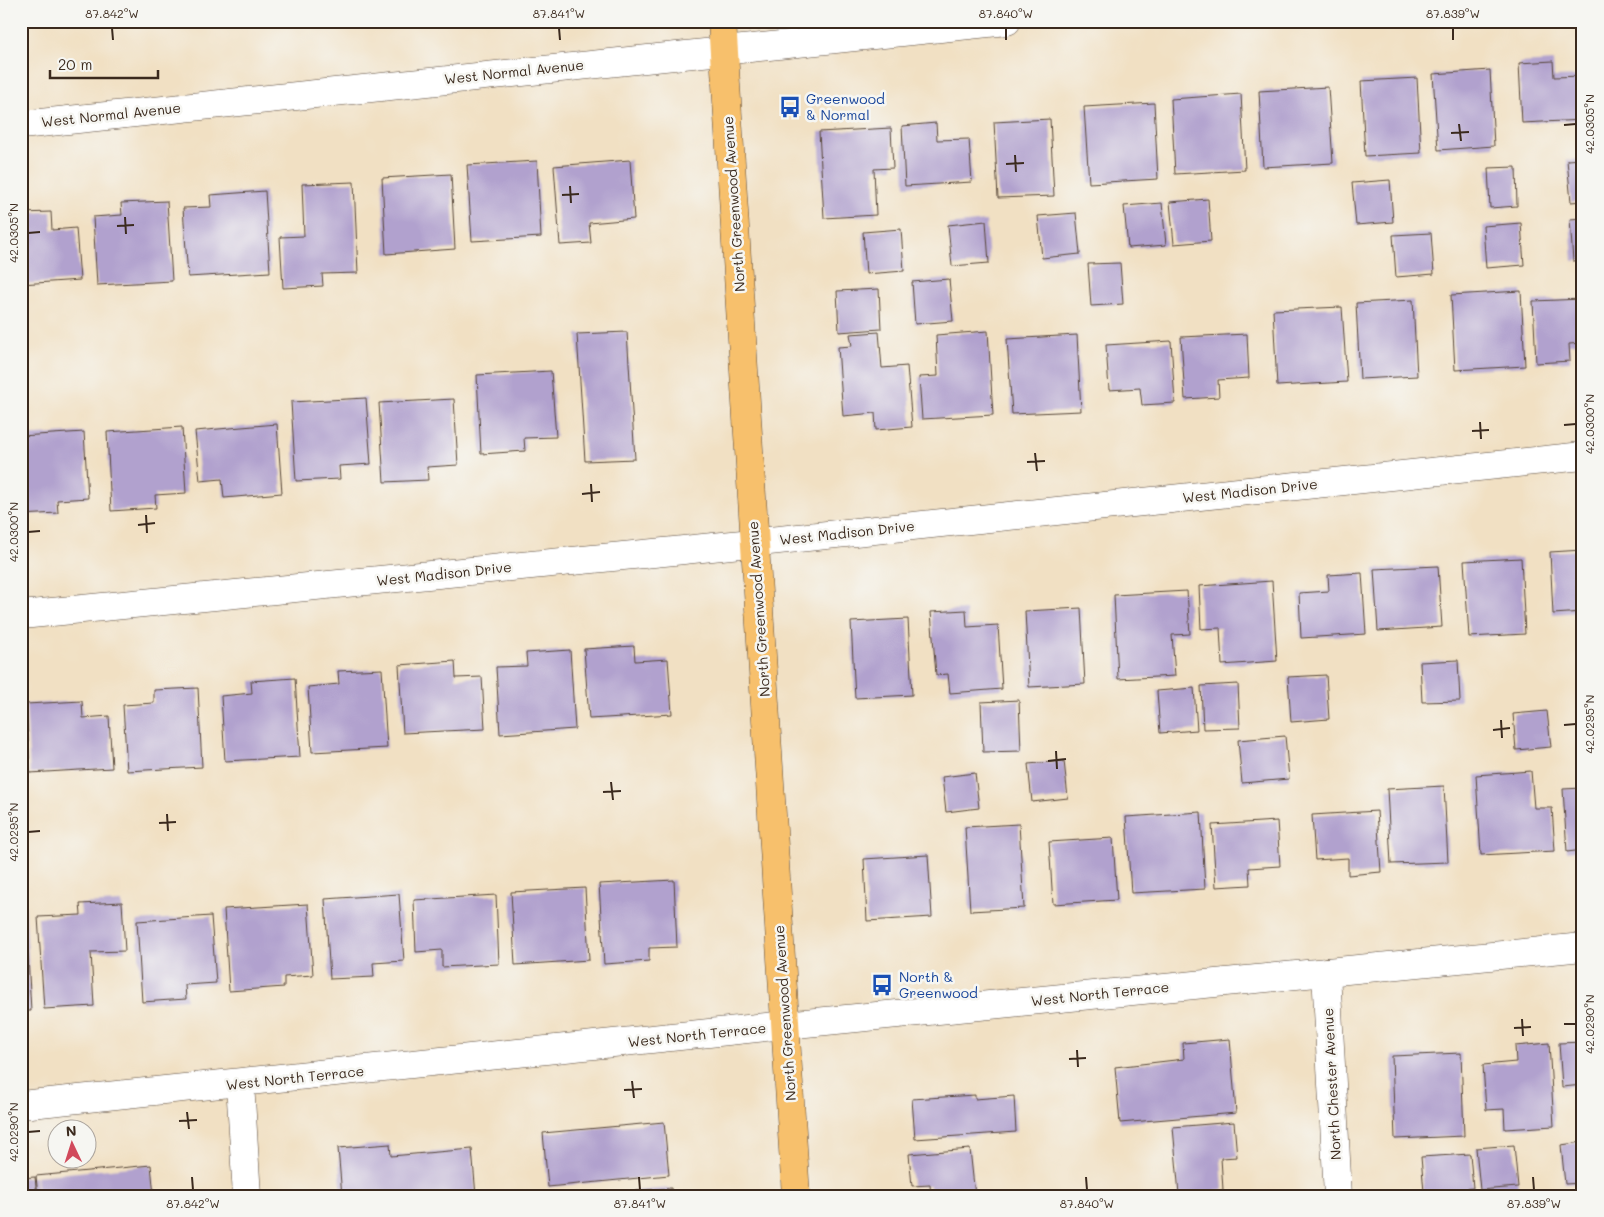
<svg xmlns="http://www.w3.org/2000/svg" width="1604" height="1217" viewBox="0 0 1604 1217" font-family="Mali,sans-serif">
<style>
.building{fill:#b1a1ce}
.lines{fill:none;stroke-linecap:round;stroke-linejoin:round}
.minor-casing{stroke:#564537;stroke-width:29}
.major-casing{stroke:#564537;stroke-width:29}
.minor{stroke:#fff;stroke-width:28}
.major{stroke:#f7c06c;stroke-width:28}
.ticks{fill:none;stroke:#3b2a1e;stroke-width:2}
.labels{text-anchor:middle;stroke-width:5;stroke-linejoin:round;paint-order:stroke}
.street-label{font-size:14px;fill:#3b2a1e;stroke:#f6f6f2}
.transit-label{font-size:14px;fill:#164399;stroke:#f6f6f2;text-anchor:start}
.neatline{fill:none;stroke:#3b2a1e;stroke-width:2}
.ticks-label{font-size:12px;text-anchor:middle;fill:#3b2a1e}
</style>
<rect width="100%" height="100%" fill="#f6f6f2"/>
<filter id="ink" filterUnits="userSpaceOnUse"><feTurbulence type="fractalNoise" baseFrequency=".02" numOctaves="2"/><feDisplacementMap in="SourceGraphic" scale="10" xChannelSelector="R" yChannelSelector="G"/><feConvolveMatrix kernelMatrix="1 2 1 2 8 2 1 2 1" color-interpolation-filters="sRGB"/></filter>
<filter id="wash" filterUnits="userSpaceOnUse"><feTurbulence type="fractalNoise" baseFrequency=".0096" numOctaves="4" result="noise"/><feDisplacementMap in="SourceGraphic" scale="20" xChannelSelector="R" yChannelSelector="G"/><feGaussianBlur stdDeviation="1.12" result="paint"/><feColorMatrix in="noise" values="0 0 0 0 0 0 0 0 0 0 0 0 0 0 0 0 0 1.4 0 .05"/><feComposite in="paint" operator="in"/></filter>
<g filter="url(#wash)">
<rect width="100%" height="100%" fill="#f1e0c3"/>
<g id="blocks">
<g class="building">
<polygon points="1553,61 1554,77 1583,76 1583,120 1522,123 1519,63"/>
<polygon points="1490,70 1494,146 1438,150 1433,74"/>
<polygon points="1417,78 1421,153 1365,156 1361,81"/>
<polygon points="1328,87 1333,163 1263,167 1259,91"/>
<polygon points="1241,94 1245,170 1175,174 1171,99"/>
<polygon points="1154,103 1158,179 1089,183 1084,107"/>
<polygon points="1050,119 1054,196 998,198 994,122"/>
<polygon points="936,123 937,140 969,139 972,182 905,186 902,126"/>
<polygon points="891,128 893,168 874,169 876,215 824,218 819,132"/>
<polygon points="1583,159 1583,201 1571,202 1567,160"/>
<polygon points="630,160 634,219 589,223 591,243 560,245 554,166"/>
<polygon points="537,161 541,237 472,241 467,165"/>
<polygon points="1516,167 1517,206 1490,208 1488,168"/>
<polygon points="451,174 455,249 386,254 382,178"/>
<polygon points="1390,180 1393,222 1356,225 1352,183"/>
<polygon points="354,182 358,273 322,274 323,286 283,288 280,237 304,236 302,184"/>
<polygon points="265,191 270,272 188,277 183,208 211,207 210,195"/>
<polygon points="1208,199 1211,241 1174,244 1170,202"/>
<polygon points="167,201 172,281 97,285 93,217 122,215 121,203"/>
<polygon points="1162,203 1166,245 1128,248 1124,206"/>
<polygon points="51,212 52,230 76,228 80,280 21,284 21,213"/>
<polygon points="1076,213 1080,254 1042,258 1038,216"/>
<polygon points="1583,218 1583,260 1573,261 1570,219"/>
<polygon points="986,221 989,263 952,266 948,225"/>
<polygon points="1521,223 1524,265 1486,268 1483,226"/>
<polygon points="901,229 904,271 866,274 863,232"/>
<polygon points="1431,233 1434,274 1396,277 1393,235"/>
<polygon points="1120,263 1123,304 1091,306 1088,264"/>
<polygon points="949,279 953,321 915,324 912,282"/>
<polygon points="879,289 881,329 839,332 837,291"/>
<polygon points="1521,291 1525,366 1455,370 1451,295"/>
<polygon points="1583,299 1583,343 1569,344 1570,361 1536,363 1533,301"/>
<polygon points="1413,300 1417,376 1360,379 1356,303"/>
<polygon points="1342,307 1347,382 1277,386 1273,310"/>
<polygon points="988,331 993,415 922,419 919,377 938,376 936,335"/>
<polygon points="627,332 635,459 585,461 577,334"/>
<polygon points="879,332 882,368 907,366 912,427 876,430 875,413 843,416 838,347 852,346 850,334"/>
<polygon points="1247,334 1249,378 1218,380 1219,397 1185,399 1181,337"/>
<polygon points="1077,335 1081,411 1012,414 1007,339"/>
<polygon points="1171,341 1175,403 1142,405 1140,388 1109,390 1106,345"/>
<polygon points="551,371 556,437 524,438 525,451 481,454 477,375"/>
<polygon points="366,398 371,464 339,466 340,479 296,481 291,402"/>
<polygon points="454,399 458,465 427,467 428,480 384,482 379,403"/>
<polygon points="277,424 282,493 224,498 222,479 200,481 195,431"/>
<polygon points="182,427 186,493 155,495 156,508 111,511 107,432"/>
<polygon points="84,432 88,498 57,500 58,513 21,515 21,436"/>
<polygon points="1583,550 1583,612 1553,614 1550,552"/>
<polygon points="1521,558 1525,634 1469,637 1464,561"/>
<polygon points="1438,566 1442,627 1378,631 1374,569"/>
<polygon points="1362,573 1366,634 1301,638 1299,593 1329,591 1328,575"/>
<polygon points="1272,581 1277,661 1222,665 1220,628 1201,629 1199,586"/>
<polygon points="1187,591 1190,634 1172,635 1175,676 1118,679 1114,595"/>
<polygon points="1081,608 1085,684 1029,687 1025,611"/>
<polygon points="966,610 967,627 998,625 1002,689 950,693 948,674 936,675 931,612"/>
<polygon points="908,619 912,695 855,698 851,622"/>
<polygon points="634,646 635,661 668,659 672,714 589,719 584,649"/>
<polygon points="570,650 575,729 500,734 496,667 527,666 526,653"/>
<polygon points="1458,660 1460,701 1422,702 1420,662"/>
<polygon points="455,661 456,678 482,677 485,729 403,733 399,665"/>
<polygon points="382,669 387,748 312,752 308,687 339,684 338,671"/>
<polygon points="1326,675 1329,719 1291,722 1288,677"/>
<polygon points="295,678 300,757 225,761 221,696 252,693 251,681"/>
<polygon points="1238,684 1240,728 1203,729 1201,686"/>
<polygon points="198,688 202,767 127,771 123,705 154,703 154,690"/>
<polygon points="1194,688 1197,730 1160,733 1157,691"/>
<polygon points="1019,700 1021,751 983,752 981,702"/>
<polygon points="82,701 83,718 109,716 112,768 30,773 26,704"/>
<polygon points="1547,711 1551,747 1516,750 1513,714"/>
<polygon points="1285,736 1289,779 1242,783 1238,740"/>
<polygon points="1064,761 1068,798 1032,802 1028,764"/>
<polygon points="1531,771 1534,808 1552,808 1555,851 1481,855 1476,775"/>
<polygon points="975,773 979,808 946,812 942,777"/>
<polygon points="1444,786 1448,862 1391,864 1387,789"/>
<polygon points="1583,788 1583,850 1567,852 1563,789"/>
<polygon points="1377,811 1381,872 1348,875 1348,858 1315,860 1312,815"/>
<polygon points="1201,812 1205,889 1131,893 1126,817"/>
<polygon points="1277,821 1280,866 1249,868 1250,885 1216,887 1212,825"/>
<polygon points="1019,824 1024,908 970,911 965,827"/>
<polygon points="1113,838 1117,900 1053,904 1049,842"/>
<polygon points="928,855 932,917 867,921 864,859"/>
<polygon points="674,880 677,947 649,948 649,961 604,964 599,884"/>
<polygon points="21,884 24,884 31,1011 21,1011"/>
<polygon points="585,888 589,960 515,965 511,892"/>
<polygon points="399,894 404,961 373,963 374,977 330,979 325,899"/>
<polygon points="496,895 499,964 442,967 442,950 416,952 414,900"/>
<polygon points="122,902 125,951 91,952 94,1006 44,1009 38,917 81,915 80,904"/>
<polygon points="308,904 313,975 284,977 284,987 229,991 224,909"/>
<polygon points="211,916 216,983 185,985 186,999 142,1002 137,921"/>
<polygon points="1230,1039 1236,1113 1120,1123 1115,1067 1184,1059 1183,1043"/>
<polygon points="1583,1042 1583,1085 1562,1087 1559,1043"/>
<polygon points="1549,1043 1554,1126 1505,1129 1504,1109 1486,1110 1483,1065 1516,1062 1515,1046"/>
<polygon points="1461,1053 1464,1136 1395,1139 1392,1056"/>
<polygon points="975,1095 975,1099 1014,1096 1016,1132 915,1139 912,1099"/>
<polygon points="664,1122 669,1175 548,1187 543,1133"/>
<polygon points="1234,1122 1237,1157 1221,1158 1223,1190 1179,1194 1173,1127"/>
<polygon points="1583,1142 1583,1183 1565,1184 1561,1145"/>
<polygon points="390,1144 391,1156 472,1149 476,1196 342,1196 338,1148"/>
<polygon points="1514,1145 1518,1187 1480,1190 1476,1148"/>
<polygon points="970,1149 975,1196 931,1196 930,1185 912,1186 909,1154"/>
<polygon points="1470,1154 1473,1188 1424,1192 1421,1157"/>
<polygon points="151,1165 154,1196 38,1196 36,1176"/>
<polygon points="35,1177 37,1196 21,1196 21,1178"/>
<polygon points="671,1188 672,1196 600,1196 600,1194"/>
</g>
</g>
</g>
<g filter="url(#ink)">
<use href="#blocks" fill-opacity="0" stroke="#564537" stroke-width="1"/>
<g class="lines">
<g class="minor-casing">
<g id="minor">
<polyline points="21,125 1007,21"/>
<polyline points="21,615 674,551 1583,456"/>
<polyline points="1326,972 1338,1196"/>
<polyline points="240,1083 247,1196"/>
<polyline points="21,1105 785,1025 1583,947"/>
</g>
</g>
<g class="major-casing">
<polyline id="major" points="722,21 796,1196"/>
</g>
<use href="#minor" class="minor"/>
<use href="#major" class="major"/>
</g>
</g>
<path class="ticks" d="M112 28 113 40M559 28 560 40M1006 28V40M1453 28V40M1459 124 1461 141M1564 125 1576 124M1451 133 1469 132M1015 155 1016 172M1006 164 1024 163M570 186 571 203M562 195 579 194M125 217 126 234M117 226 134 225M28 233 40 232M1480 422 1481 439M1564 425 1576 424M1472 431 1489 430M1035 453 1037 471M1027 462 1045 461M591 484 592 502M582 494 600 492M146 515 147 533M138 525 155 523M28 532 40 531M1501 720 1502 738M1564 725 1576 724M1493 730 1510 728M1056 751 1057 769M1048 761 1066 759M611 782 613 800M603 792 621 791M167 814 168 831M159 823 176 822M28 832 40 831M1522 1019 1523 1036M1564 1024H1576M1514 1028 1531 1027M1077 1050 1078 1067M1069 1059 1086 1058M632 1081 634 1098M624 1090 642 1089M187 1112 189 1129M179 1121 197 1120M28 1132 40 1131M192 1177 193 1190M639 1177 640 1190M1086 1177 1087 1190M1533 1177 1534 1190"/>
<defs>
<g id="bus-bare" transform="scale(1.725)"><path d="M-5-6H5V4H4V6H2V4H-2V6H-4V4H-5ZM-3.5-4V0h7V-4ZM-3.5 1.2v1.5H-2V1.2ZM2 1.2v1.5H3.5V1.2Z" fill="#1a4fb4" stroke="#f6f6f2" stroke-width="2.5" paint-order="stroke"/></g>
</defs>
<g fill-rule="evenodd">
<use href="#bus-bare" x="790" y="107"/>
<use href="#bus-bare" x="882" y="985"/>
</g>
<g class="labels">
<g class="street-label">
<text transform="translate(514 72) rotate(-6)" y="5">West Normal Avenue</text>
<text transform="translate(111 115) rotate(-6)" y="5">West Normal Avenue</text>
<text transform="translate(734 204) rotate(-94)" y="5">North Greenwood Avenue</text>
<text transform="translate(1250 491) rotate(-6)" y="5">West Madison Drive</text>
<text transform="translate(847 533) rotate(-6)" y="5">West Madison Drive</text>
<text transform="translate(444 574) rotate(-6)" y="5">West Madison Drive</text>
<text transform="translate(759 609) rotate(-94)" y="5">North Greenwood Avenue</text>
<text transform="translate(1100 994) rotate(-6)" y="5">West North Terrace</text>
<text transform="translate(785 1013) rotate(-94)" y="5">North Greenwood Avenue</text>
<text transform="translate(697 1035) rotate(-6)" y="5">West North Terrace</text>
<text transform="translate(295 1078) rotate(-6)" y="5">West North Terrace</text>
<text transform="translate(1332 1084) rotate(-93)" y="5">North Chester Avenue</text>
</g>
<g class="transit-label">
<text x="806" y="104">Greenwood<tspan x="806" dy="16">&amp; Normal</tspan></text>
<text x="899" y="982">North &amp;<tspan x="899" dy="16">Greenwood</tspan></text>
</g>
</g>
<rect width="1604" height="1217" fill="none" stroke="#f6f6f2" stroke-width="55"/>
<g transform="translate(72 1144) rotate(356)"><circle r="24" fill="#f6f6f2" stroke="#aba49d"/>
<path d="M0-4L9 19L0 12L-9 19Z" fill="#d1495b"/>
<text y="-8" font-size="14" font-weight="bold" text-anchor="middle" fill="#3b2a1e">N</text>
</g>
<path d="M50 70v8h108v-8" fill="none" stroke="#3b2a1e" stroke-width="2.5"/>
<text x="58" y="70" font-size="15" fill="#3b2a1e" stroke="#f6f6f2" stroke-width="4" paint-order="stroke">20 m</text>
<rect x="28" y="28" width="1548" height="1162" class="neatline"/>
<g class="ticks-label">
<text x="112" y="18">87.842°W</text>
<text x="559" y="18">87.841°W</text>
<text x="1006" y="18">87.840°W</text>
<text x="1453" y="18">87.839°W</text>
<text transform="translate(1590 124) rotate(-90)" y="4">42.0305°N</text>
<text transform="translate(14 233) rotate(-90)" y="4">42.0305°N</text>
<text transform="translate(1590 424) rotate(-90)" y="4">42.0300°N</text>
<text transform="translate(14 532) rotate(-90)" y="4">42.0300°N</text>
<text transform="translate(1590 724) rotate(-90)" y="4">42.0295°N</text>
<text transform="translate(14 832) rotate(-90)" y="4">42.0295°N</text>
<text transform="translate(1590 1024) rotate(-90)" y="4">42.0290°N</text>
<text transform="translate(14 1132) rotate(-90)" y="4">42.0290°N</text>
<text x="193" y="1208">87.842°W</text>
<text x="640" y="1208">87.841°W</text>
<text x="1087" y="1208">87.840°W</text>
<text x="1534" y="1208">87.839°W</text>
</g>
</svg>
